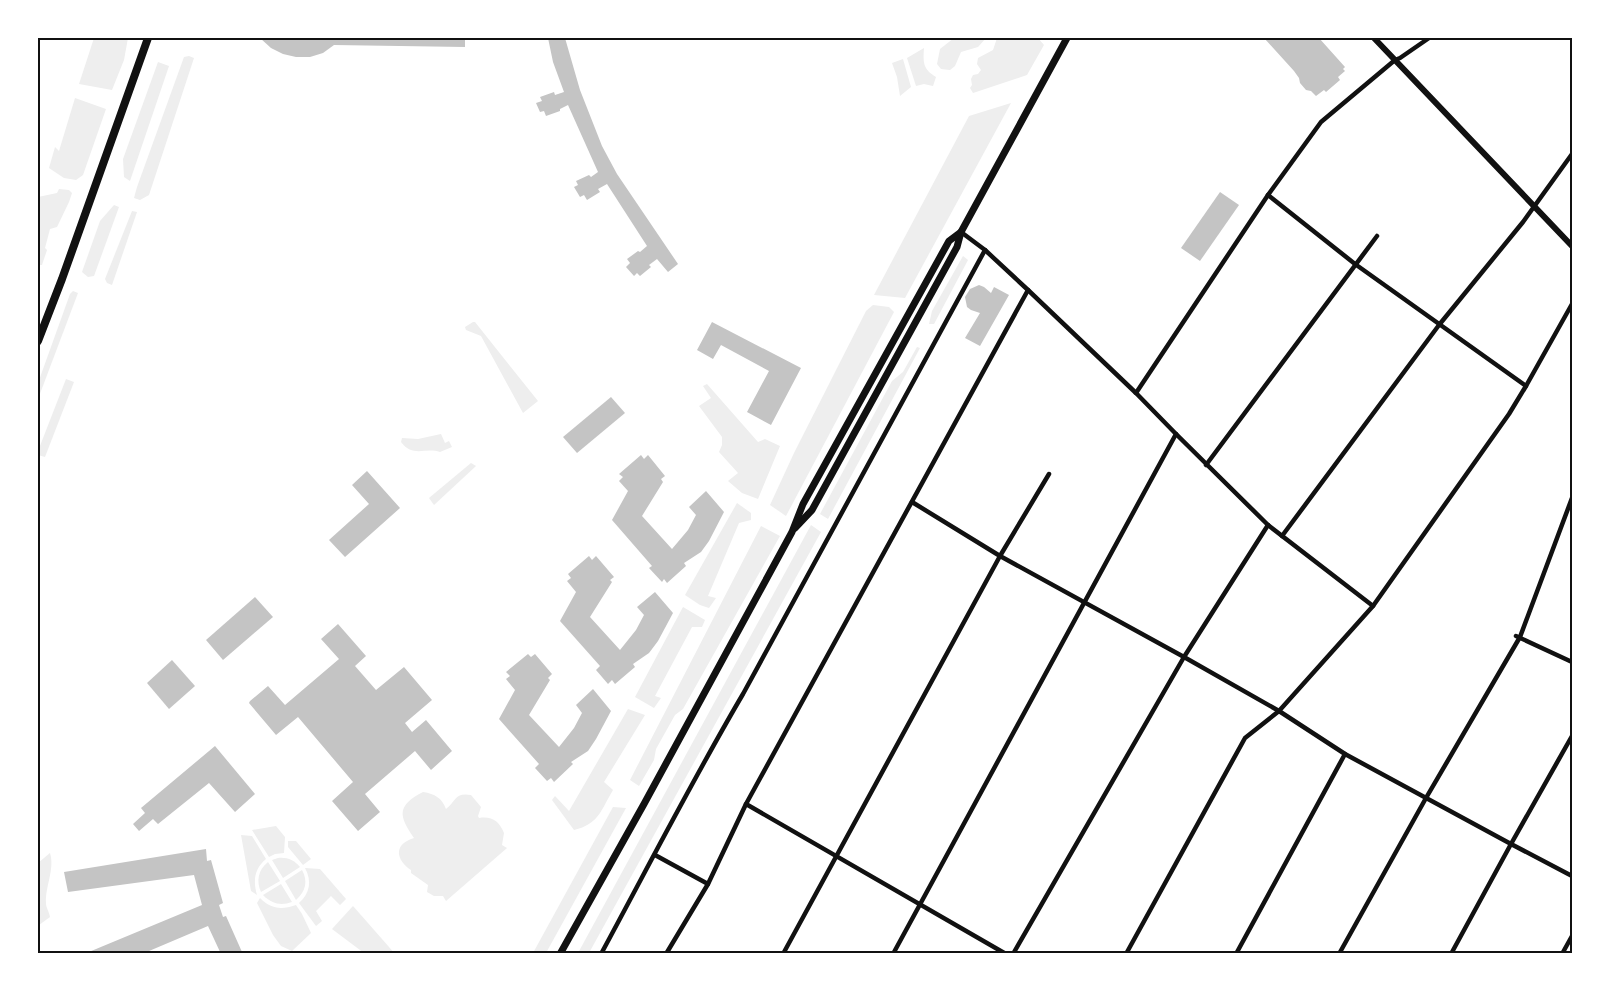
<svg xmlns="http://www.w3.org/2000/svg" width="1610" height="991" viewBox="0 0 1610 991" font-family="'Noto Sans',sans-serif">
<style>
.green{fill:#eee}
.building{fill:#c4c4c4}
.lines{fill:none;stroke-linecap:round;stroke-linejoin:round}
.minor{stroke:#111;stroke-width:4.5}
.tertiary{stroke:#111;stroke-width:6}
.secondary{stroke:#111;stroke-width:7}
.primary{stroke:#111;stroke-width:8}
.neatline{fill:none;stroke:#111;stroke-width:2}
</style>
<rect width="100%" height="100%" fill="#fff"/>
<g class="green">
<polygon points="94,38 128,38 124,60 112,90 79,84"/>
<polygon points="954,38 986,38 978,47 961,52 955,66 950,70 941,69 937,64 940,49"/>
<polygon points="997,38 1038,38 1044,45 1027,75 973,93 970,88 972,85 971,79 973,75 978,74 981,70 977,64 978,58 993,50"/>
<path d="M924 48C923 63 923 69 936 77L933 86 924 84 916 86 907 58Z"/>
<polygon points="189,56 194,58 149,195 140,200 134,198 137,187 184,57"/>
<polygon points="903,59 911,87 900,96 897,77 892,63"/>
<polygon points="158,62 169,66 130,181 124,177 123,159"/>
<polygon points="75,98 106,109 83,175 76,180 64,178 49,168 55,147 59,151"/>
<polygon points="1011,103 905,298 874,295 969,116"/>
<polygon points="59,189 69,190 72,193 69,202 57,227 50,229 45,248 47,250 42,265 38,265 38,197 57,193"/>
<polygon points="114,205 119,207 94,276 88,277 82,272 100,221"/>
<polygon points="132,211 137,212 112,285 107,283 105,279"/>
<polygon points="963,256 968,260 934,324 929,324 932,311"/>
<polygon points="73,291 78,293 38,399 38,383 70,294"/>
<polygon points="873,305 889,307 894,312 786,516 770,505 794,453 866,311"/>
<polygon points="473,322 475,322 538,401 523,413 481,336 466,330 465,327"/>
<polygon points="917,347 920,348 828,519 820,514 892,381 903,372"/>
<polygon points="66,379 74,382 45,457 38,455 38,451"/>
<polygon points="707,384 758,442 765,439 780,446 758,499 742,493 728,481 738,473 719,452 722,445 722,437 699,406 711,398 703,386"/>
<path d="M441 434 445 443 449 441 452 447 440 452C425 447 413 458 401 442L402 438 418 439Z"/>
<polygon points="471,463 476,466 434,505 429,498"/>
<polygon points="737,503 751,513 751,520 739,523 708,596 716,598 709,608 700,605 685,595"/>
<polygon points="811,525 821,532 589,953 578,953"/>
<polygon points="761,526 780,536 683,709 675,715 656,749 654,760 639,786 630,780"/>
<polygon points="683,607 705,620 702,627 692,627 655,696 661,698 654,708 635,697"/>
<path d="M628 709 645 715 604 782 613 790C601 810 599 824 574 830L552 800 555 796 569 811Z"/>
<path d="M423 792C435 794 442 798 446 809 456 801 455 792 471 795L481 807 478 816 479 818C492 816 499 821 504 833L502 845 507 848 446 901 443 896H434L427 892 428 885 411 873V870C395 859 394 844 414 838 399 816 396 806 423 792Z"/>
<polygon points="613,807 626,808 546,953 533,953"/>
<polygon points="276,826 285,837 284,853 275,854 269,857 252,830"/>
<path d="M241 835 252 836 266 859C254 869 253 881 257 895L251 891Z"/>
<polygon points="288,841 296,841 311,859 303,865 288,847"/>
<path d="M50 853C55 869 45 887 46 903 46 908 49 911 50 917L39 925 38 924V863Z"/>
<path d="M278 858C287 857 294 860 300 867L283 878 272 860Z"/>
<path d="M268 862 280 881 261 892C256 881 258 870 268 862Z"/>
<path d="M305 868 320 869 346 899 340 905 331 896 316 911 322 921 316 926 299 903C310 893 312 881 305 868Z"/>
<path d="M302 870C308 881 306 891 296 900L285 881Z"/>
<path d="M281 884 292 902C281 906 272 904 263 895Z"/>
<path d="M260 898C271 909 281 910 296 905L302 914 311 933 292 951 281 946 273 935 257 903Z"/>
<polygon points="353,906 389,947 394,953 364,953 332,929"/>
</g>
<g class="building">
<polygon points="260,38 465,38 465,47 334,45 323,53 310,57 296,57 283,54 271,48"/>
<polygon points="548,38 565,38 580,90 602,146 617,174 678,264 668,272 657,259 649,265 651,267 640,276 637,273 634,276 626,267 630,263 627,259 638,251 640,252 647,246 607,184 598,189 600,192 587,200 584,195 580,197 574,187 578,185 576,181 589,175 591,177 598,172 568,105 560,109 560,111 546,116 544,111 540,112 536,103 542,101 540,97 554,92 555,95 564,92 553,62"/>
<polygon points="1264,38 1319,38 1345,67 1343,69 1345,71 1338,77 1340,80 1326,92 1324,90 1316,96 1311,91 1306,90 1300,83 1299,78 1294,71"/>
<polygon points="1220,192 1239,205 1200,261 1181,248"/>
<polygon points="979,285 984,287 991,293 994,287 1009,295 980,346 965,338 980,313 971,310 967,307 965,297 970,289"/>
<polygon points="712,322 801,368 771,425 747,412 769,371 721,345 713,359 697,350"/>
<polygon points="611,397 625,413 577,453 563,437"/>
<polygon points="641,455 644,459 648,455 665,476 661,479 663,482 642,516 672,549 688,530 696,515 689,507 706,491 724,512 709,541 701,552 684,563 686,566 667,583 664,579 662,582 649,568 652,566 612,520 628,491 619,481 623,477 619,474"/>
<polygon points="367,471 400,508 345,557 329,540 369,504 352,485"/>
<polygon points="589,556 592,560 596,556 614,577 610,580 612,582 590,617 620,650 636,630 644,615 637,607 655,592 673,613 658,641 649,653 633,664 635,667 615,684 612,680 608,684 596,670 600,666 560,621 576,592 567,581 571,578 568,574"/>
<polygon points="255,597 273,617 223,660 206,640"/>
<polygon points="338,624 366,656 355,666 376,690 404,667 432,700 405,723 412,732 426,720 452,751 431,770 415,751 365,794 380,812 358,831 332,801 353,782 298,717 276,735 249,703 250,701 268,686 285,705 339,659 321,639"/>
<polygon points="528,654 531,657 535,654 552,674 548,678 550,680 529,715 559,747 574,728 582,713 576,705 593,689 611,711 596,739 588,751 571,762 573,764 554,782 551,778 547,781 535,768 539,764 499,719 515,690 506,679 510,676 506,672"/>
<polygon points="172,660 195,686 169,709 147,683"/>
<polygon points="215,746 255,794 235,812 209,783 158,824 153,819 139,831 133,824 145,813 141,808"/>
<polygon points="206,849 207,861 211,860 223,903 219,905 223,917 226,916 242,952 240,954 221,954 208,926 142,954 84,954 202,905 194,875 68,892 64,872"/>
</g>
<g class="lines">
<g class="minor">
<polyline points="1268,195 1355,264 1526,386"/>
<polyline points="961,232 985,250 1028,290 1136,393 1176,434 1268,525 1373,606"/>
<polyline points="1136,393 1268,195 1321,122 1395,60 1400,58 1429,38"/>
<polyline points="1206,465 1377,236"/>
<polyline points="912,502 1000,556 1184,657 1279,711 1345,754 1511,844 1572,876"/>
<polyline points="1282,536 1439,325 1523,222 1572,154"/>
<polyline points="1516,636 1572,662"/>
<polyline points="746,804 1006,954"/>
<polyline points="655,855 708,884"/>
<path d="M601 954C648 867 693 779 743 694L985 250"/>
<polyline points="666,954 708,884 746,804 1028,290"/>
<polyline points="783,954 1000,556 1049,474"/>
<polyline points="893,954 1176,434"/>
<polyline points="1013,954 1184,657 1268,525"/>
<polyline points="1126,954 1245,738 1279,711 1373,606 1509,414 1526,386 1572,304"/>
<polyline points="1236,954 1345,754"/>
<polyline points="1339,954 1426,798 1520,637 1572,498"/>
<polyline points="1451,954 1511,844 1572,736"/>
<polyline points="1562,954 1572,936"/>
</g>
<polyline class="tertiary" points="1374,38 1572,246"/>
<g class="secondary">
<polyline points="795,528 812,510 957,247 961,232 1067,38"/>
<polyline points="560,954 644,804 792,532 803,504 949,241 961,232"/>
</g>
<polyline class="primary" points="38,341 62,279 148,38"/>
</g>
<rect width="1610" height="991" fill="none" stroke="#ffffff" stroke-width="78"/>
<rect x="39" y="39" width="1532" height="913" class="neatline"/>
</svg>
